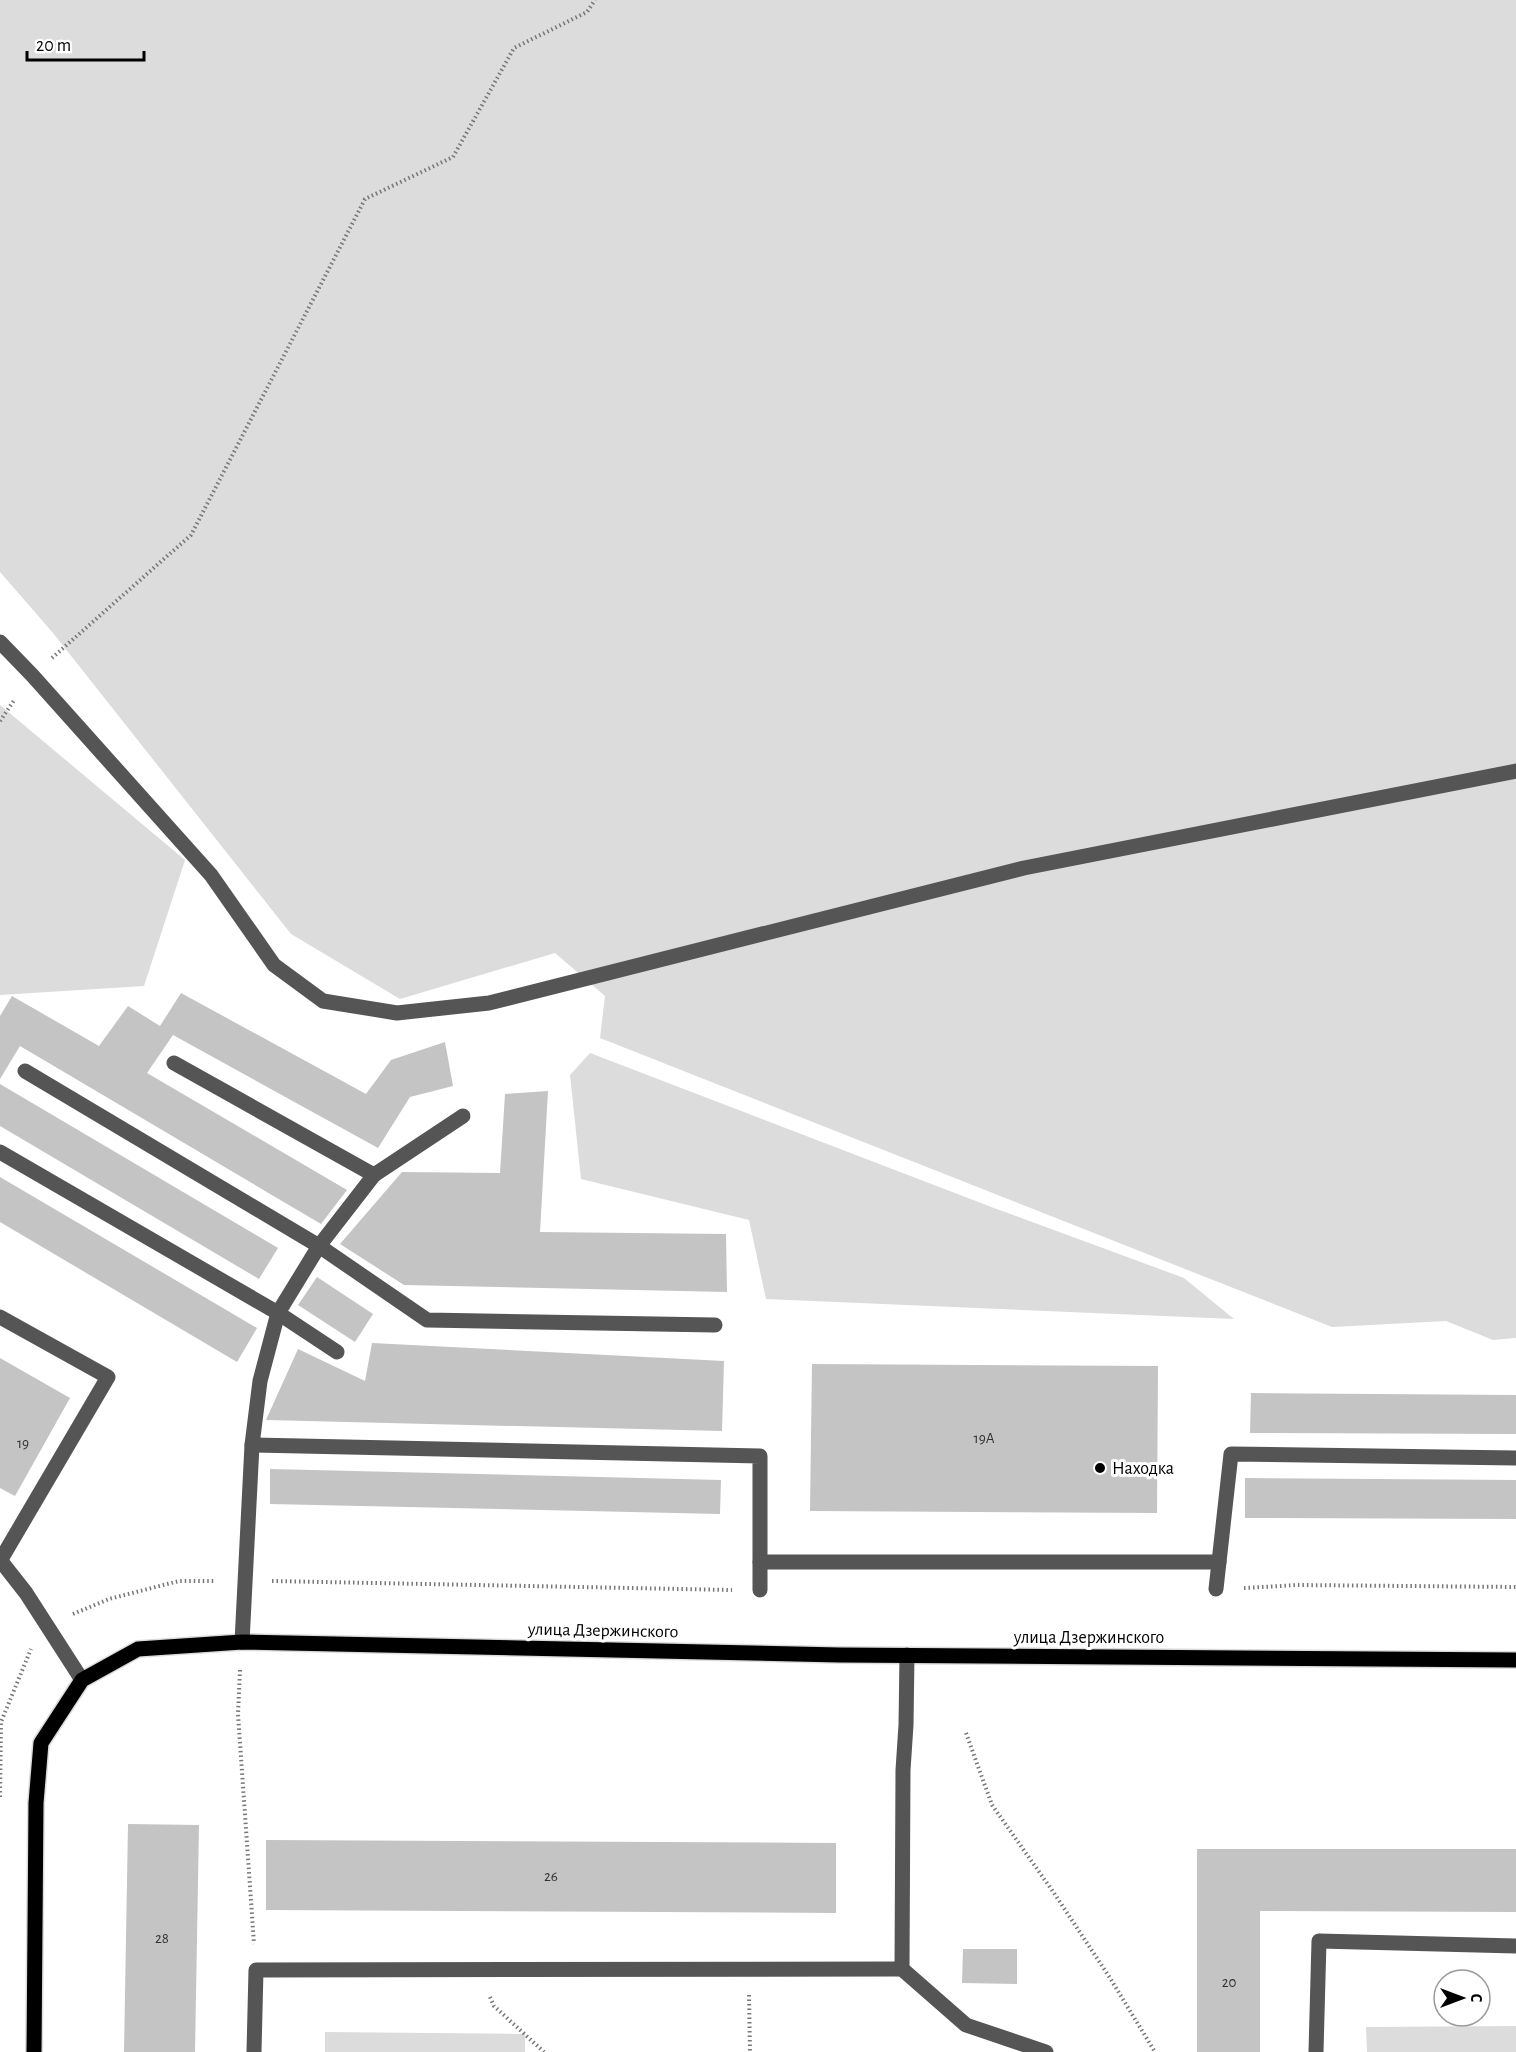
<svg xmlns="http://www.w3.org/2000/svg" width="1516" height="2052" viewBox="0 0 1516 2052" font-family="'Alegreya Sans',sans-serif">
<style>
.green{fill:#dcdcdc}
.building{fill:#c4c4c4}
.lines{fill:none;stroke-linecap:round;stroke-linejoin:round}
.major-casing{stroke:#dbdbdb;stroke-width:18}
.path{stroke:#777;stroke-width:4;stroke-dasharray:1.5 3;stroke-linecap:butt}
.minor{stroke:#555;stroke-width:15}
.major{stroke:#000;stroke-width:15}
.poi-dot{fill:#000;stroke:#fff;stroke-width:2}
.labels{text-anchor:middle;stroke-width:6;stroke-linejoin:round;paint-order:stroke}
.number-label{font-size:15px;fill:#313131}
.poi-label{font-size:18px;fill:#000;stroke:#fff;text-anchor:start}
.street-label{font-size:18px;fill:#000;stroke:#fff}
</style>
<rect width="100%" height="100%" fill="#fff"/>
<g class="green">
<polygon points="0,0 1516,0 1516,1338 1493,1340 1446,1321 1332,1327 600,1038 605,996 555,953 400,999 291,934 53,633 0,572"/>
<polygon points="0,705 185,860 144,986 0,995"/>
<polygon points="590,1053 994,1208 1184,1278 1234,1319 766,1299 749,1220 581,1179 570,1075"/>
<polygon points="1516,2026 1516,2052 1367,2052 1366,2027"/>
<polygon points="325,2032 525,2034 525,2052 325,2052"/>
</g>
<g class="building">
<polygon points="181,993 366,1094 391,1060 445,1042 453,1086 410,1097 378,1148 173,1035 147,1073 347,1190 321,1224 20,1046 0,1079 0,1016 12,996 99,1046 128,1006 160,1026"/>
<polygon points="0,1084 278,1248 259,1279 0,1126"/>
<polygon points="548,1091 540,1232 726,1234 727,1292 404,1285 340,1244 402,1172 500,1173 505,1094"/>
<polygon points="0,1177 257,1328 237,1362 0,1222"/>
<polygon points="317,1277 373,1314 355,1342 298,1305"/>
<polygon points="372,1343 724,1361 722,1431 266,1420 298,1349 365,1381"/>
<polygon points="0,1358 70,1398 15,1496 0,1488"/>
<polygon points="812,1364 1158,1366 1157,1513 810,1511"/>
<polygon points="1251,1393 1516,1395 1516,1434 1250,1433"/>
<polygon points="270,1469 721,1480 720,1514 270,1504"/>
<polygon points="1245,1478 1516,1480 1516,1519 1245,1518"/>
<polygon points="128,1824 199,1825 195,2052 124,2052"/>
<polygon points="266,1840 836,1843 836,1913 266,1910"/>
<polygon points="1197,1849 1516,1849 1516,1912 1260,1911 1260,2052 1197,2052"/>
<polygon points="963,1949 1017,1949 1017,1984 962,1983"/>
</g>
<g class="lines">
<g class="major-casing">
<polyline id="major" points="34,2052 36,1803 41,1743 82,1680 138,1649 242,1642 840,1655 1516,1660"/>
</g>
<g class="path">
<polyline points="52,658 191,535 365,199 453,157 514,48 587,12 595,0"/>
<polyline points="0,721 15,699"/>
<polyline points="272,1581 732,1590"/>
<polyline points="1244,1588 1297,1585 1516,1587"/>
<polyline points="73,1614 109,1599 179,1581 216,1581"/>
<polyline points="240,1670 238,1714 254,1944"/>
<polyline points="966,1733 992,1805 1054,1893 1110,1978 1155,2052"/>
<polyline points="0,1797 1,1722 31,1649"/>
<polyline points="749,1995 750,2052"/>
<polyline points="490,1997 494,2006 544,2052"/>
</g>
<g class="minor">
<polyline points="0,642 32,675 211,875 274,965 323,1001 397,1013 489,1003 1024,868 1516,771"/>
<polyline points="174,1063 374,1175 319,1246 427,1320 715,1325"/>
<polyline points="25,1071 319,1246 278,1313 337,1352"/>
<polyline points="0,1152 278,1313 260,1381 252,1445 242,1642"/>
<polyline points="374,1175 463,1116"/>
<polyline points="0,1317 108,1377 0,1561"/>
<polyline points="252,1445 760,1456 760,1590"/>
<polyline points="0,1560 26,1593 82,1680"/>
<polyline points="760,1562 1219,1562"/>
<polyline points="1216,1589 1231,1454 1516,1458"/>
<polyline points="907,1655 906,1725 903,1770 902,1969 966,2025 1046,2052"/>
<polyline points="254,2052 256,1970 902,1969"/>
<polyline points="1316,2052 1319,1941 1516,1946"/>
</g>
<use href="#major" class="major"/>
</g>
<circle class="poi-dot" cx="1100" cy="1468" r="6"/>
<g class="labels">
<g class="number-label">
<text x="984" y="1443">19А</text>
<text x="23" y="1448">19</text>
<text x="551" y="1881">26</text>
<text x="162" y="1943">28</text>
<text x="1229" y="1987">20</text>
</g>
<g class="poi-label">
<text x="1112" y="1474">Находка</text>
</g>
<g class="street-label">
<text transform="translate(603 1630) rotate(1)" y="6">улица Дзержинского</text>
<text x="1089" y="1643">улица Дзержинского</text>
</g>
</g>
<g transform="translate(1462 1998) rotate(90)"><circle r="28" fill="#ffffff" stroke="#999999" stroke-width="1.5"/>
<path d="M0-4.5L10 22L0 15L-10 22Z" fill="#000000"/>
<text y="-9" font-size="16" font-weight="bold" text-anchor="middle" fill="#000000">С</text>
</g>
<path d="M27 51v9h117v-9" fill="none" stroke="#000000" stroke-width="3"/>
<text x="36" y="51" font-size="18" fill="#000000" stroke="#ffffff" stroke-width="4.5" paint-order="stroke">20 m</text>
</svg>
